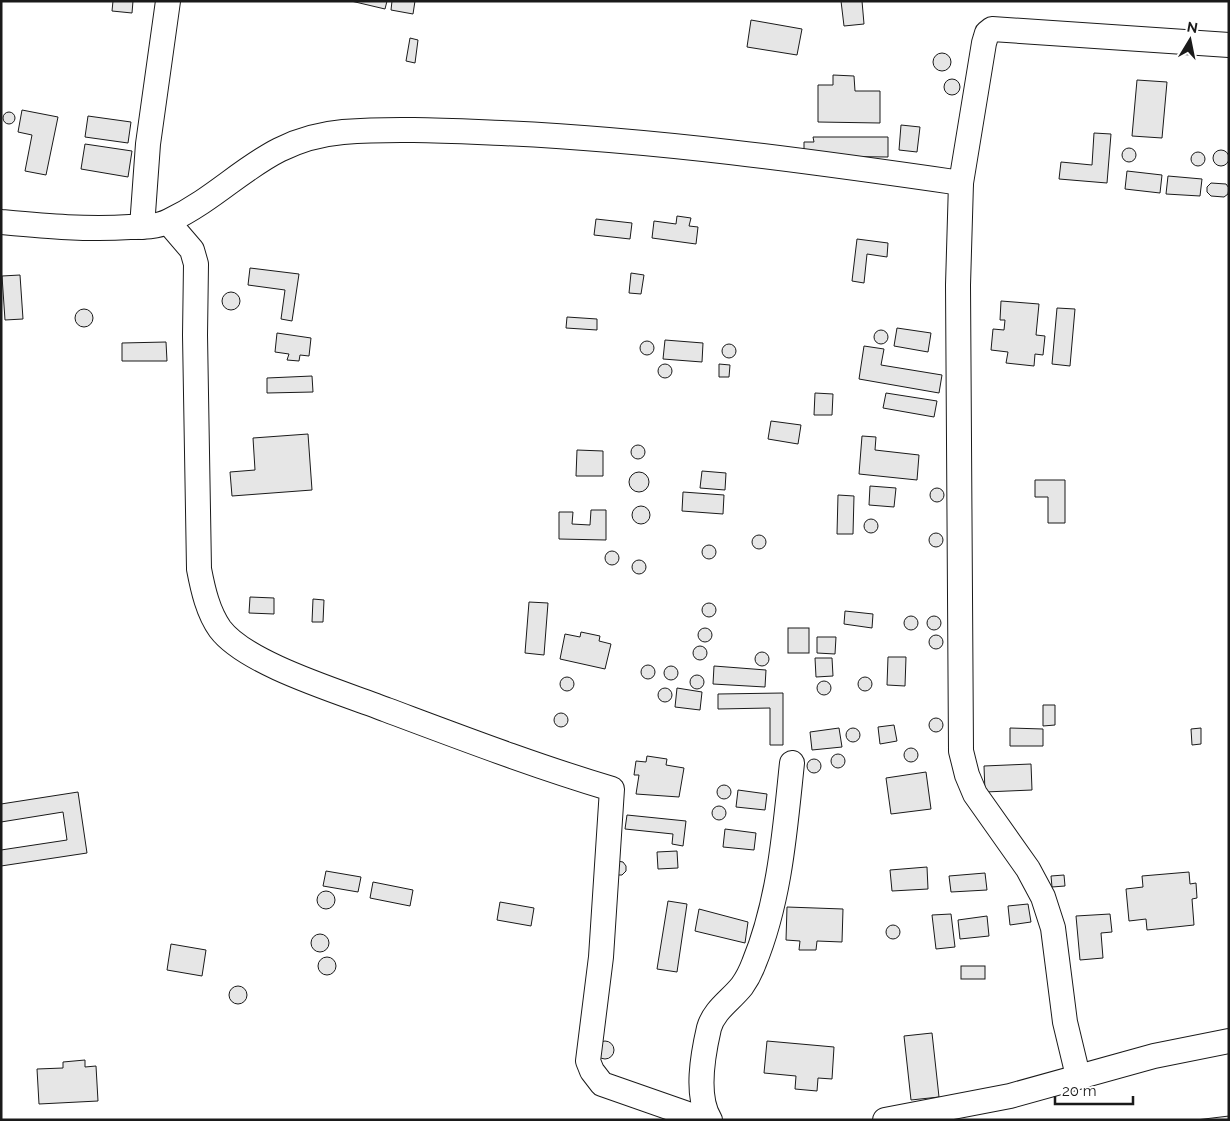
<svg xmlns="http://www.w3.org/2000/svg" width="1230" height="1121" viewBox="0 0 1230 1121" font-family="Raleway,sans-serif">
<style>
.building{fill:#e6e6e6;stroke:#1a1a1a}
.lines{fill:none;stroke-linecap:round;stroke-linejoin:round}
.minor-casing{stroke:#1a1a1a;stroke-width:26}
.minor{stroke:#fff;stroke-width:24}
</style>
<rect width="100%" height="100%" fill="#fff"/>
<g class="building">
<polygon points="113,1 133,1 132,13 112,11"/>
<polygon points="351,1 387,1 385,9"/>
<polygon points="392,1 415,1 413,14 391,10"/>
<polygon points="841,1 862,1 864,24 844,26"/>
<polygon points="751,20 802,29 797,55 747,47"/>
<polygon points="410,38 418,40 415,63 406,61"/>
<circle cx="942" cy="62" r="9"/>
<polygon points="833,75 854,76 855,91 880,91 880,123 818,122 818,85 833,85"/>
<circle cx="952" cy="87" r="8"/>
<polygon points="1137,80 1167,82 1162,138 1132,136"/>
<polygon points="22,110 58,117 46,175 25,171 32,135 18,132"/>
<circle cx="9" cy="118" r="6"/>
<polygon points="88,116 131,122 128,143 85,137"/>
<polygon points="901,125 920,127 917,152 899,150"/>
<polygon points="1094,133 1111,134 1107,183 1059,179 1061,162 1092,165"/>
<polygon points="813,137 888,137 888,157 804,156 804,142 814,142"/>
<polygon points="85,144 132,151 128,177 81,169"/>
<circle cx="1129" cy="155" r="7"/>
<circle cx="1221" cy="158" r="8"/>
<circle cx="1198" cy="159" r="7"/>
<polygon points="1127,171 1162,175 1160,193 1125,189"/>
<polygon points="1168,176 1202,179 1200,196 1166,194"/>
<polygon points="1211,183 1226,184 1229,188 1228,194 1224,197 1211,196 1207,192 1207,187"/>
<polygon points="677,216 691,218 689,226 698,227 696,244 652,238 654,221 676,224"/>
<polygon points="596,219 632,223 630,239 594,235"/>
<polygon points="857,239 888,243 887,257 867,254 864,283 852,281"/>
<polygon points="250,268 299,274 292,321 281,319 285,290 248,285"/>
<polygon points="631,273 644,275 641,294 629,293"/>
<polygon points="20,275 23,319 5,320 2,276"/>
<circle cx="231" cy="301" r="9"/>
<polygon points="1001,301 1039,304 1036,335 1045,336 1043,355 1035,354 1034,366 1006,363 1008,352 991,350 993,329 1004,330 1005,320 1000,320"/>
<polygon points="1057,308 1075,309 1070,366 1052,364"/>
<circle cx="84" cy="318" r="9"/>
<polygon points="567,317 597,319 597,330 566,328"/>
<polygon points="897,328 931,333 928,352 894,346"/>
<circle cx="881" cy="337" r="7"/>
<polygon points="277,333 311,338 309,356 300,355 299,361 287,360 289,354 275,352"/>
<polygon points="665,340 703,343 702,362 663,359"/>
<circle cx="647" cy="348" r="7"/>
<polygon points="166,342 167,361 122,361 122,343"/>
<circle cx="729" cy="351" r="7"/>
<polygon points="864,346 884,349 881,365 942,375 939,393 859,379"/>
<polygon points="719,364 730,365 729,377 719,377"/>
<circle cx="665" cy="371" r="7"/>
<polygon points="312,376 313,392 267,393 267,378"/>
<polygon points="815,393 833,394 832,415 814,415"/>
<polygon points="886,393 937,401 934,417 883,408"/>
<polygon points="771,421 801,425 798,444 768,439"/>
<polygon points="308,434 312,490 232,496 230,472 255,470 253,438"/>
<polygon points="862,436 876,437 875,450 919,455 917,480 859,474"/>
<circle cx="638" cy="452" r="7"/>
<polygon points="577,450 603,451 603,476 576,476"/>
<polygon points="702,471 726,473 725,490 700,488"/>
<circle cx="639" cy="482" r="10"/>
<polygon points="1035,480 1065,480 1065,523 1048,523 1048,497 1035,497"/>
<polygon points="870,486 896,488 894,507 869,505"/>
<circle cx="937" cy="495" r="7"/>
<polygon points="683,492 724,495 723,514 682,511"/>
<polygon points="838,495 854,496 853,534 837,534"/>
<circle cx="641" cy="515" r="9"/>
<polygon points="591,510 606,510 606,540 559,539 559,512 573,512 572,524 590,525"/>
<circle cx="871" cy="526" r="7"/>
<circle cx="936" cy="540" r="7"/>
<circle cx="759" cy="542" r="7"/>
<circle cx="709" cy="552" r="7"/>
<circle cx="612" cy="558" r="7"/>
<circle cx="639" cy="567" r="7"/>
<polygon points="250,597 274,598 274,614 249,613"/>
<polygon points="313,599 324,600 323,622 312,622"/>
<polygon points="529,602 548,603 544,655 525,653"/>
<circle cx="709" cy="610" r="7"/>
<polygon points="845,611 873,614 872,628 844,624"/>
<circle cx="934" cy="623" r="7"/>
<circle cx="911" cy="623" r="7"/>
<rect x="788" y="628" width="21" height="25"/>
<circle cx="705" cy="635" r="7"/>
<polygon points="581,632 600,636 599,641 611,644 605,669 560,659 565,634 580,637"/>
<circle cx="936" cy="642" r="7"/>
<polygon points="817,637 836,637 835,654 817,653"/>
<circle cx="700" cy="653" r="7"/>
<circle cx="762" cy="659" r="7"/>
<polygon points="888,657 906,657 905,686 887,685"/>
<polygon points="815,658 832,658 833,676 816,677"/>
<circle cx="648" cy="672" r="7"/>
<polygon points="714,666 766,670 765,687 713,684"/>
<circle cx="671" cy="673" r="7"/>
<circle cx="697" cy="682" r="7"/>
<circle cx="865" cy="684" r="7"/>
<circle cx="567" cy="684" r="7"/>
<circle cx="824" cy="688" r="7"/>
<polygon points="677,688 702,692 700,710 675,707"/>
<circle cx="665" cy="695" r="7"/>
<polygon points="783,693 783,745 770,745 770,708 718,709 718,694"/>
<polygon points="1043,705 1055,705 1055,725 1043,726"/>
<circle cx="561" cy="720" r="7"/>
<circle cx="936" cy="725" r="7"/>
<polygon points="894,725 897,741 880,744 878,727"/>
<polygon points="839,728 842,747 812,750 810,732"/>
<polygon points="1010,728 1043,729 1043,746 1010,746"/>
<polygon points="1201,728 1201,744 1192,745 1191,729"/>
<circle cx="853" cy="735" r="7"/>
<circle cx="911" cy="755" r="7"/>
<circle cx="838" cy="761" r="7"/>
<polygon points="647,756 667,759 666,765 684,768 679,797 636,794 639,775 634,775 636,761 646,762"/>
<circle cx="814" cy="766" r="7"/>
<polygon points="1031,764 1032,790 985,792 984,766"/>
<polygon points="926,772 931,809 891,814 886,778"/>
<circle cx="724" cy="792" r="7"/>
<polygon points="738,790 767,794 765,810 736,807"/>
<polygon points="78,792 87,853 1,866 1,850 67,840 63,812 1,822 1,804"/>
<circle cx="719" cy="813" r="7"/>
<polygon points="627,815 686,821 683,846 672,844 673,834 625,829"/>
<polygon points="725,829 756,833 754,850 723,847"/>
<polygon points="677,851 678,868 658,869 657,852"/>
<polygon points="617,861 623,862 626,866 626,871 622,875 616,875"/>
<polygon points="927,867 928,889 892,891 890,870"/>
<polygon points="326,871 361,877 358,892 323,886"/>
<polygon points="1189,872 1190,884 1196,883 1197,898 1192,899 1194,925 1147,930 1146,919 1129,921 1126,889 1143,887 1142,876"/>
<polygon points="985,873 987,890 951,892 949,876"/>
<polygon points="1064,875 1065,886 1052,887 1051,876"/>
<polygon points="373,882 413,890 410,906 370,898"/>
<circle cx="326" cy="900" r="9"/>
<polygon points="668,901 687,904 677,972 657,969"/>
<polygon points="500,902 534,908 531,926 497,920"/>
<polygon points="1028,904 1031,922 1010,925 1008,906"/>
<polygon points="787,907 843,909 842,942 817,941 816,950 799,950 800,941 786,940"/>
<polygon points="699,909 748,922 745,943 695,931"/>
<polygon points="951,914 955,947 936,949 932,915"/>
<polygon points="1110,914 1112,932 1101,933 1103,958 1080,960 1076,916"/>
<polygon points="987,916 989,936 960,939 958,920"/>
<circle cx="893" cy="932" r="7"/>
<circle cx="320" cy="943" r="9"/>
<polygon points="171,944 206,950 202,976 167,970"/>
<circle cx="327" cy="966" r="9"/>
<rect x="961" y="966" width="24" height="13"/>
<circle cx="238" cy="995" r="9"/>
<polygon points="932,1033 939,1097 911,1100 904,1036"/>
<polygon points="767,1041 834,1047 832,1079 818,1078 817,1091 795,1089 796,1076 764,1073"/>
<circle cx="605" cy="1050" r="9"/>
<polygon points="85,1060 85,1067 96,1066 98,1101 39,1104 37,1069 63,1068 63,1062"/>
<polygon points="1229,1116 1229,1120 1196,1120"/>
</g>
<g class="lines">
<g class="minor-casing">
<g id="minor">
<path d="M1 222C45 226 87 230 130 227 143 227 157 227 169 221 235 189 263 139 343 132 396 128 450 131 502 133 656 140 809 161 961 183"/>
<path d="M168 222 192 250 196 264 195 335 199 569C203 590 208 612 220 629 247 665 344 693 387 710 462 738 535 766 612 789L601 957 588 1061 592 1071 602 1084 705 1120"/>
<polyline points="142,227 148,144 168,1"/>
<polyline points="1078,1076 1065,1022 1053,928 1043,897 1028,869 975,794 967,775 961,751 958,285 961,183 984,43 987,33 992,29 1229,45"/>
<path d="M710 1120C695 1096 703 1054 709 1028 714 1010 731 1000 742 986 747 979 751 971 754 963 780 900 785 829 792 763"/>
<polyline points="885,1120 1010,1096 1154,1056 1229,1041"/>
</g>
</g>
<use href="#minor" class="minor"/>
</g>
<rect width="1230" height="1121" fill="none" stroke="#1a1a1a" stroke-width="5"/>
<g transform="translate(1190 40) rotate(10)" stroke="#ffffff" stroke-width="4" paint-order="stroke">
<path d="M0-4L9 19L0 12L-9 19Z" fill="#1a1a1a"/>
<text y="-8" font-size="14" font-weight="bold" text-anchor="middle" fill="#1a1a1a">N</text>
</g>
<path d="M1055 1096v8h78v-8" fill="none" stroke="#1a1a1a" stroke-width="2.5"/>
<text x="1062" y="1096" font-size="15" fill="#1a1a1a" stroke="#ffffff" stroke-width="4" paint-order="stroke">20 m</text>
</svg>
